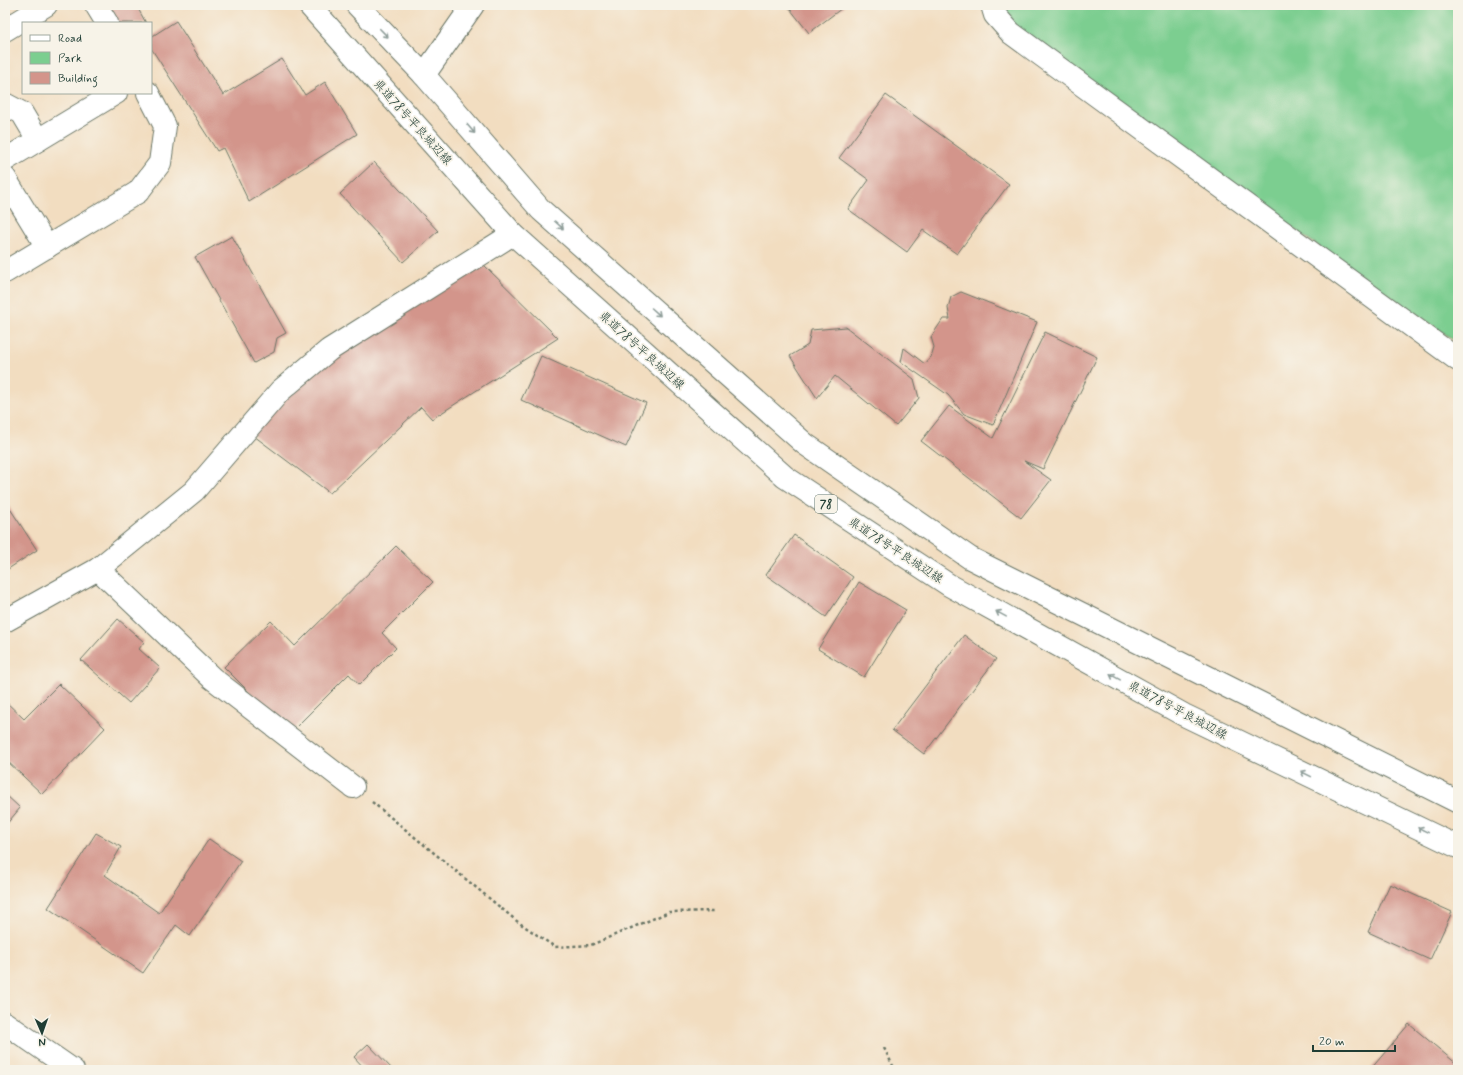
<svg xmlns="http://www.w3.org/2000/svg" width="1463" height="1075" viewBox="0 0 1463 1075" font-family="Mynerve,'Klee One',sans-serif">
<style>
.green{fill:#7cce90;stroke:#4e8662}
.building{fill:#d3958b}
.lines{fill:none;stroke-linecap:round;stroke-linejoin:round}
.minor-casing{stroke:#697565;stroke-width:24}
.major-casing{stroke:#697565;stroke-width:24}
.path{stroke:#697565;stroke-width:2.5;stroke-dasharray:3 3;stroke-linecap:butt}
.minor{stroke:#fff;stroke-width:22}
.major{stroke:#fff;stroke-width:22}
.oneway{stroke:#8f9e9a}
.labels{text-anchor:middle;stroke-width:3.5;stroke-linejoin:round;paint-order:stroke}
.shield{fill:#f7f3e8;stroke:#60746a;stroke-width:1}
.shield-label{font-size:11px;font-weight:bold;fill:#1f3d34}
.street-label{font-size:12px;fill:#1f3d34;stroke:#f7f3e8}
</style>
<rect width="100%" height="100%" fill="#f7f3e8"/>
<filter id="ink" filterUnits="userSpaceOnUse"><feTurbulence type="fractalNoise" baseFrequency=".025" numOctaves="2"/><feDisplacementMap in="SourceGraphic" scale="8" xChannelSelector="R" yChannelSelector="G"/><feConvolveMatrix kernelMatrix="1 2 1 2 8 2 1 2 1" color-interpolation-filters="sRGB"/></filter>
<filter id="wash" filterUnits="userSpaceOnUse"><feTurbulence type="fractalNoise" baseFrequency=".012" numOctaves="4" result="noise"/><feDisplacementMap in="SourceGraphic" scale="16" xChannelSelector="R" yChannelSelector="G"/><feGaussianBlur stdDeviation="0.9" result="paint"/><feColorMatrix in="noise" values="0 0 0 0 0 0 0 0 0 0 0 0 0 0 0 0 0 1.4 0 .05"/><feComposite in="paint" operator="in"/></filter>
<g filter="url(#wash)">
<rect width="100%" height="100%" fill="#f2ddc0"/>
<polygon class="green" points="992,5 1458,5 1458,343 1011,33"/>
<g id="blocks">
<g class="building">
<polygon points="109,5 136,5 146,23 118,23"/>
<polygon points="787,5 846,5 809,33"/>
<polygon points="176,21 223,95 282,59 305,95 325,82 357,134 249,202 223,148 217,151 151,48 151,37"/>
<polygon points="886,95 1009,184 957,254 923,230 907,252 848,209 869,180 839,158"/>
<polygon points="374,162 438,231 403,262 340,194"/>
<polygon points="232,236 286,333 277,338 274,352 254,363 195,257"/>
<polygon points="480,261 558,338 432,419 421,407 330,493 246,430 280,391"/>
<polygon points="961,292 1037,322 993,425 964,414 948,395 901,362 904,348 925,364 931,357 934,347 931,337 943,319 950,319 948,308 951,297"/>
<polygon points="846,327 914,379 919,398 896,426 835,376 817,398 790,356 808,345 811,330"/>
<polygon points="1045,332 1097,357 1043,469 1024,461 1051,480 1021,518 921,441 949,406 993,438"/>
<polygon points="541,356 646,403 626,447 521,400"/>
<polygon points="5,501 37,550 5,571"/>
<polygon points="794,535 853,577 826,617 766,575"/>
<polygon points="396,546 433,582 382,633 396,648 359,685 349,674 290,733 224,667 271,621 295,646"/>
<polygon points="859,582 906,610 864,677 818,649"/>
<polygon points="118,619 144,642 139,649 160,668 129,703 81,660"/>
<polygon points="964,635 996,659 924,754 892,730"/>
<polygon points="59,684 105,728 42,794 5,759 5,701 24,719"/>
<polygon points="5,794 20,808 5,826"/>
<polygon points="96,833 121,847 105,875 159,913 209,839 241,861 190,936 176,925 143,973 48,908"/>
<polygon points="1390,884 1452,912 1430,960 1368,932"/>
<polygon points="1409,1024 1458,1065 1458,1070 1370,1070"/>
<polygon points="368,1044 393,1070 366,1070 354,1057"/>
</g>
</g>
</g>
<g filter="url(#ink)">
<use href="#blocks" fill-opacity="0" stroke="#697565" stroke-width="1"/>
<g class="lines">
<g class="minor-casing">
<g id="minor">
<polyline points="96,5 107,23"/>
<polyline points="992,5 995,15 1011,33 1458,360"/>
<polyline points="5,30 46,5"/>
<polyline points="424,75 473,5"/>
<polyline points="5,104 22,113 38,140"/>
<polyline points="5,160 116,93"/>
<polyline points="5,178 47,247"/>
<polyline points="5,272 138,192 160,163 165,126 148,93"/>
<polyline points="98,569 212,678 353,787"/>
<polyline points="5,621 98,569 194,491 280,391 329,350 513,234"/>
<polyline points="5,1023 73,1070"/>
</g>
</g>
<g class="major-casing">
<g id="major">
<polyline points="309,5 513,234 785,477 949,585 1184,715 1458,847"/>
<polyline points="357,5 424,75 541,210 805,444 970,558 1458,802"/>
</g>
</g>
<g class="path">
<polyline points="372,802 518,922 555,947 591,945 669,912 716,911"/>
<polyline points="884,1048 895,1070"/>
</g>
<use href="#minor" class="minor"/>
<use href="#major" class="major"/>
</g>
<defs><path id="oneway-shaft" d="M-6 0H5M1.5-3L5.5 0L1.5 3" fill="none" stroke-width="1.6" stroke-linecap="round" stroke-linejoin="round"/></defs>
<g class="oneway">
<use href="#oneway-shaft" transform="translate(384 33) rotate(46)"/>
<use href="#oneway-shaft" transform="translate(471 129) rotate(49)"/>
<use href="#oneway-shaft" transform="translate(559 225) rotate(42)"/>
<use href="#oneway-shaft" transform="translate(656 312) rotate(42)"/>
<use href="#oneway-shaft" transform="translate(1001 614) rotate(-151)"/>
<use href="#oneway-shaft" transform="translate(1115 677) rotate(-151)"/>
<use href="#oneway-shaft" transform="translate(1306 774) rotate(-154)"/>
<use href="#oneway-shaft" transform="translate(1423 830) rotate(-154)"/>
</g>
</g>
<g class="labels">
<rect class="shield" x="815" y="495" width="22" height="18" rx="3"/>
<g class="shield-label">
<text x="826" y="508">78</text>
</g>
<g class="street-label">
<text transform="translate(413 122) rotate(48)" y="4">県道78号平良城辺線</text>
<text transform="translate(642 350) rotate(42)" y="4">県道78号平良城辺線</text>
<text transform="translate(896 550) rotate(33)" y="4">県道78号平良城辺線</text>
<text transform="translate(1178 710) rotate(28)" y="4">県道78号平良城辺線</text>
</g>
</g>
<rect width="1463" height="1075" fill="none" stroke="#f7f3e8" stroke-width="20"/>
<rect x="22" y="22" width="130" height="72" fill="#f7f3e8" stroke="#a1aaa0"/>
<rect x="30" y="35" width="20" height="6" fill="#ffffff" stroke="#a1aaa0"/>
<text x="58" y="42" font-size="12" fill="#1f3d34">Road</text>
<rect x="30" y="52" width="20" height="12" fill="#7cce90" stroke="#a1aaa0"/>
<text x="58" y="62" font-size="12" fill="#1f3d34">Park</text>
<rect x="30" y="72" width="20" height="12" fill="#d3958b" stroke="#a1aaa0"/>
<text x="58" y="82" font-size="12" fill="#1f3d34">Building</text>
<g transform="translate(42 1033) rotate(178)" stroke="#f7f3e8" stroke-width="3" paint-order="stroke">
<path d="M0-3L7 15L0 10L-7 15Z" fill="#1f3d34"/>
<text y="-6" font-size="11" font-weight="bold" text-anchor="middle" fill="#1f3d34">N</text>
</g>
<path d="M1313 1045v6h82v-6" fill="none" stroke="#1f3d34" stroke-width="2"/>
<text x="1319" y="1045" font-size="12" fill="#1f3d34" stroke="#f7f3e8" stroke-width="3" paint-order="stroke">20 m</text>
</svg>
